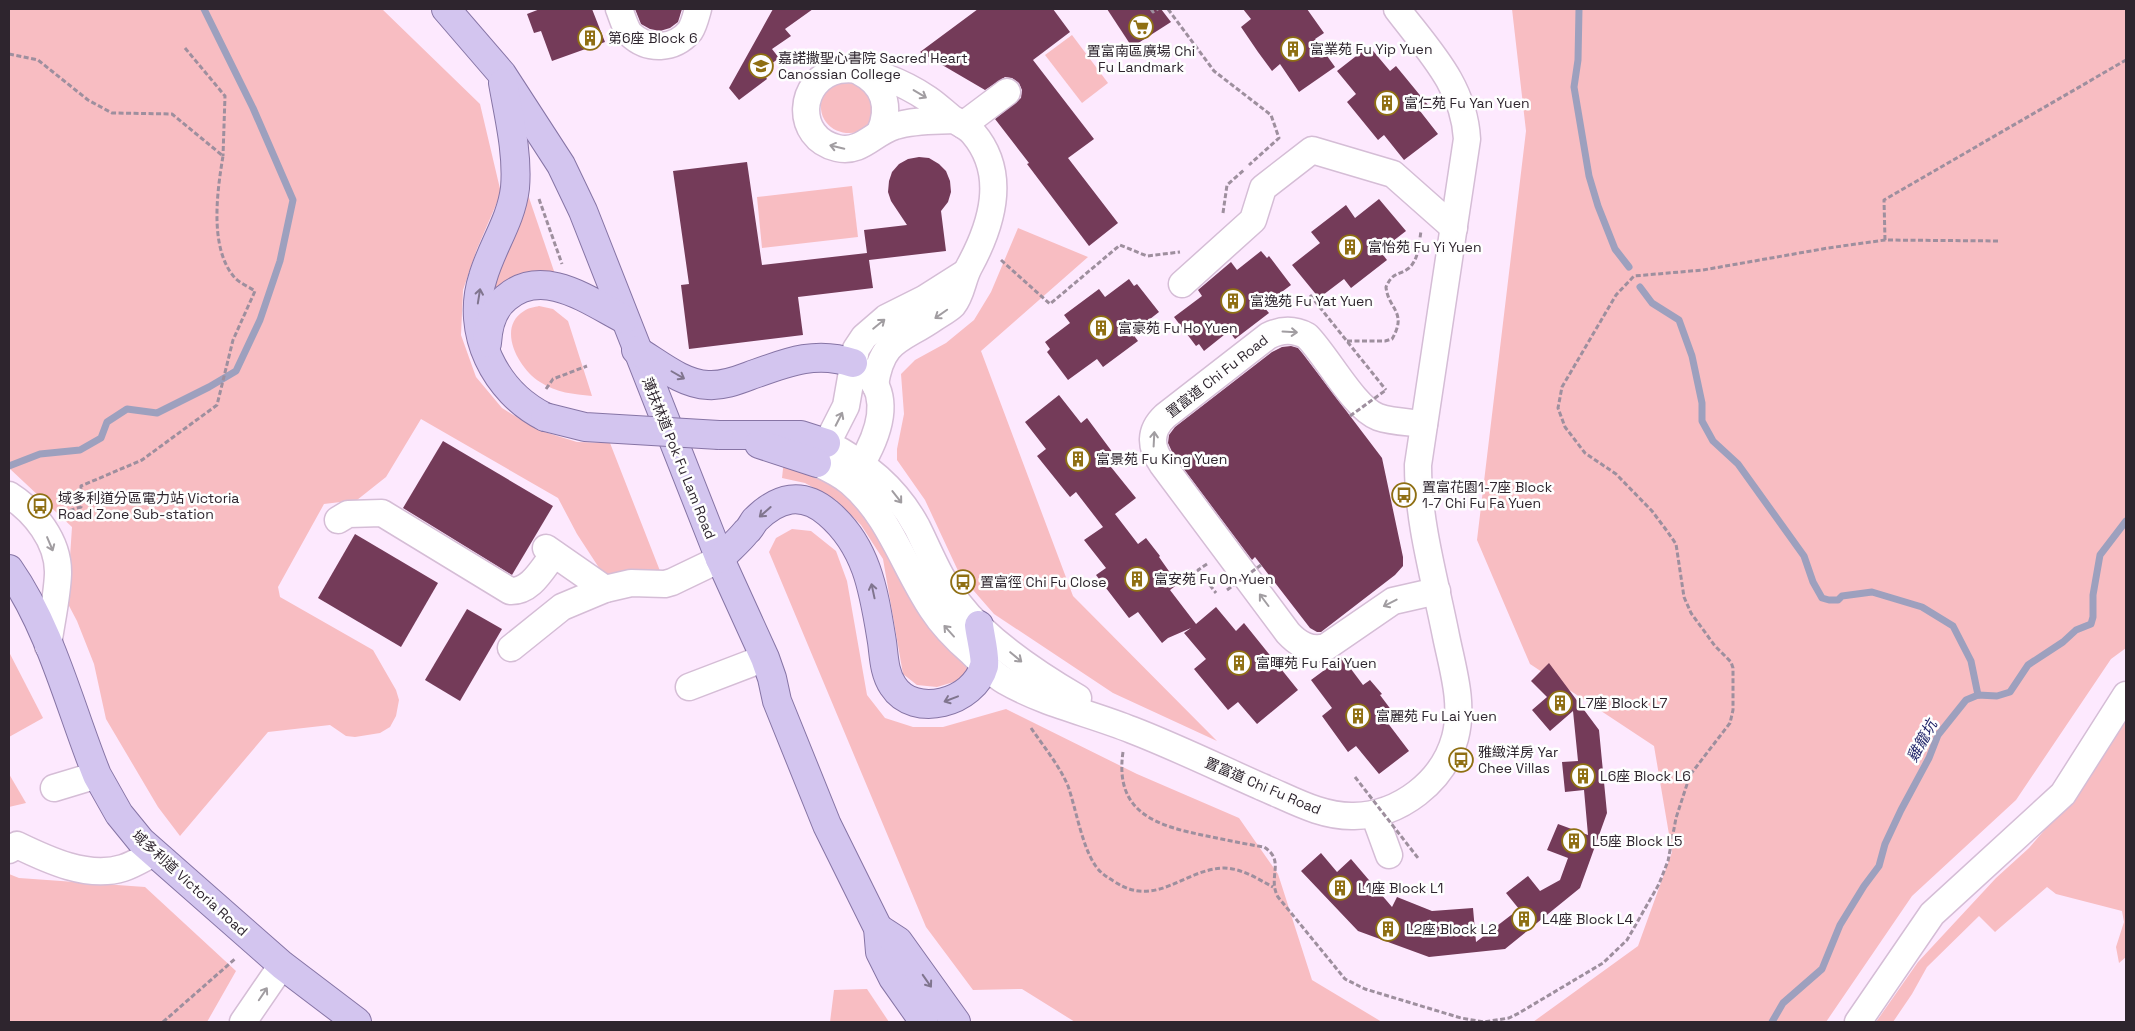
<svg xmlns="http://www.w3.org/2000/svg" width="2135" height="1031" viewBox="0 0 2135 1031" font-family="'Space Grotesk','Noto Sans TC',sans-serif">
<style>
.green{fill:#f8bdc2}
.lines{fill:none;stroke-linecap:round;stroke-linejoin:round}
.stream{stroke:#9da0be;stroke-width:7}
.building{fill:#743b59}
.minor-casing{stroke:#d5bdd6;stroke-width:29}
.major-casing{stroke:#8674a5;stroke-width:30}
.path{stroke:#9e8f9e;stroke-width:3;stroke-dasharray:5 2.5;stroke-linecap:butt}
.minor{stroke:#fff;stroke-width:26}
.major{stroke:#d3c5ef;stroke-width:28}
.major-bridge-casing{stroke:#8674a5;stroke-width:30;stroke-linecap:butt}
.path-bridge{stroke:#9e8f9e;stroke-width:3;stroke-dasharray:5 2.5;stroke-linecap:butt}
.major-bridge{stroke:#d3c5ef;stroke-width:28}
.oneway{stroke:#a19da1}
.oneway2{stroke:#80758e}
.labels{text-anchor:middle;stroke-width:5;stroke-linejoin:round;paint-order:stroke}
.poi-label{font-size:14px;fill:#2e252e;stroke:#fefefe;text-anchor:start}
.street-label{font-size:14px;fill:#2e252e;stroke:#fefefe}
.water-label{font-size:15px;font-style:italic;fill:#202469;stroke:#fefefe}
</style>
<rect width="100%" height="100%" fill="#fde9fe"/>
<g class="green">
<polygon points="9,9 382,9 480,104 501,193 477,249 463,290 461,335 476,377 502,408 538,430 577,442 610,443 662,576 605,577 577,534 558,498 421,419 386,477 357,500 324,504 278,587 280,597 373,650 396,690 399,700 396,716 390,727 380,733 355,737 346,736 330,725 268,732 180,836 158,807 106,719 94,664 77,621 67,602 72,527 9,468"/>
<polygon points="1512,9 2126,9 2126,648 2111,659 2016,800 1912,896 1826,1022 1533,1022 1638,946 1672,852 1654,746 1530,664 1477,540 1526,131"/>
<polygon points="1072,35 1108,83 1082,103 1045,55"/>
<path d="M846 77 871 90C872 97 875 110 873 117 865 146 807 135 824 91Z"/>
<polygon points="525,186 556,277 486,305"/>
<polygon points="852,186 858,237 762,248 757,197"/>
<polygon points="1018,228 1088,257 981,351 1073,596 1217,741 1113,693 994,614 960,575 925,500 897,460 897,449 904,414 901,374 915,360 946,343 974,320 991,292"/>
<path d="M539 306 553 309 568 321 592 396C573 394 557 393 540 382 519 369 496 328 524 311 528 308 535 307 539 306Z"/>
<polygon points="784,460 844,489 974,665 957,681 937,687 917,685 903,674 883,559 861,525 836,500 805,483 782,478"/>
<polygon points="792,529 811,531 836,551 847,581 867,695 885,718 913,727 943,727 1006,709 1137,774 1239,818 1278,874 1312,980 1382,1022 1075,1022 1022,989 973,990 926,927 769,552 776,538"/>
<polygon points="9,652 43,718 9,737"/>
<polygon points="2126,712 2126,957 2119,963 2116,947 2124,922 2122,911 2056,894 2047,887 1995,932 1979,916 1927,967 1912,994 1893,1022 1876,1022 1918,962 1996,878 2029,848 2078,791"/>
<polygon points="9,774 26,803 9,807"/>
<polygon points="9,874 19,878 145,887 236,971 207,1022 9,1022"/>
<polygon points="867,989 889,1022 830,1022 834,990"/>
</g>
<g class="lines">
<g class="stream">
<polyline points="1579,9 1578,60 1574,87 1589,176 1598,206 1615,249 1629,267"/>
<polyline points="1640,287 1652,303 1679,320 1692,356 1702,403 1702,421 1713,441 1738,464 1804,556 1813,582 1822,598 1829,600 1838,600 1842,596 1872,592 1922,607 1953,626 1971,661 1978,695"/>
<polyline points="9,466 40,454 80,450 101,438 107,422 127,409 157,413 209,387 236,371 260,320 280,261 293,200 253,108 204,9"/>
<polyline points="1772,1022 1783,1003 1822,969 1840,925 1864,886 1879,866 1885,844 1901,810 1929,758 1938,735 1966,700 1978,695 1997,696 2010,692 2028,665 2063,642 2076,630 2091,624 2093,617 2093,595 2100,555 2126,521"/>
</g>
</g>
<g class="building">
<polygon points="540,9 592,9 605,42 552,61 541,31 534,33 527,14"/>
<polygon points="635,9 682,9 678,22 670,28 660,31 650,29 641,24"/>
<polygon points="773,9 813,9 785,29 791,36 772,49 779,58 762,71 767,79 739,100 729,88"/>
<polygon points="978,9 1053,9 1070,32 1033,60 1094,139 1068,158 1118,223 1089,246 1027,164 1029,163 995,119 1021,98 1022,90 1019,83 1012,78 1005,77 985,90 920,52"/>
<polygon points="1107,9 1161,9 1171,22 1132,47"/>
<polygon points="1243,9 1307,9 1324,33 1315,39 1335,67 1299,92 1280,64 1272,71 1258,52 1241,27 1251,19"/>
<polygon points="1369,46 1390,71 1396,66 1428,105 1420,111 1438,134 1404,160 1384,135 1378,140 1347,102 1356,94 1337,71"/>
<polygon points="919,157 929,158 939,164 946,171 950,181 951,192 948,202 941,211 946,251 869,260 873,288 798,297 803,335 689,349 681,285 689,284 673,171 747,162 762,265 867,253 864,230 907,225 891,201 888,192 889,181 892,172 899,164 908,159"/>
<polygon points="1379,199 1406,231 1380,251 1387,260 1351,288 1344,279 1319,298 1292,265 1320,243 1311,232 1346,205 1355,218"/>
<polygon points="1261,251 1267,258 1269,256 1291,285 1263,306 1269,313 1235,339 1229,331 1204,351 1199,344 1196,346 1174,317 1202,296 1198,290 1231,262 1237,270"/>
<polygon points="1129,279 1134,286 1137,284 1159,312 1132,333 1138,341 1103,367 1097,359 1068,380 1047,352 1050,349 1045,342 1070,323 1064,315 1099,289 1105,297"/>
<polygon points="1291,346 1298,348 1303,354 1382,458 1403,557 1403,566 1395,575 1321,632 1317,632 1310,628 1255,557 1252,560 1174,456 1168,443 1169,435 1175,427 1272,352 1282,347"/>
<polygon points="1059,395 1081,423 1087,418 1119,461 1111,467 1136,498 1115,514 1138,544 1146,538 1160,556 1159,557 1178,584 1170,590 1196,624 1216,607 1236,631 1244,623 1298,690 1257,724 1238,702 1228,710 1194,669 1206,659 1184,633 1191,628 1168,638 1162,643 1138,612 1129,618 1096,575 1106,568 1084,540 1103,527 1076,492 1070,497 1037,456 1046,449 1025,422"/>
<polygon points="443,441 553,506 512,575 403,508"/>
<polygon points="355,534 438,583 401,647 318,598"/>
<polygon points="467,609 502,629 460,701 425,680"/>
<polygon points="1342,657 1363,685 1370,680 1382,694 1380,695 1395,715 1387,722 1409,751 1379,774 1356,746 1348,752 1322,716 1332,708 1311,680"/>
<polygon points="1549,663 1599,730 1607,813 1580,888 1505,949 1429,957 1358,931 1301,871 1321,853 1337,872 1351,859 1392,907 1397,897 1432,911 1473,908 1476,942 1519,909 1506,893 1528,876 1540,891 1560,880 1568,858 1547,850 1558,824 1588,835 1584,790 1565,792 1562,762 1578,761 1573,711 1550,731 1532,710 1547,697 1531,681"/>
</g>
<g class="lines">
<g class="minor-casing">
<g id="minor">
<path d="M619 9C622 16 625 28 630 34 648 51 674 50 690 31 694 25 696 16 698 9"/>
<path d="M860 72C884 84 891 107 880 132"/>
<polyline points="963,125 1007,92"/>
<path d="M965 273 924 299 886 318 864 337 856 349 846 406 817 463C828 468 840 474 850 482 889 515 904 567 932 609 943 626 957 640 972 653 982 663 993 674 1005 681 1045 704 1090 713 1132 730 1176 747 1219 768 1262 787 1291 799 1321 817 1354 816 1400 815 1443 782 1455 738 1464 704 1453 670 1446 636 1435 580 1418 523 1418 465L1467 139C1464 85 1428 50 1397 9"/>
<polyline points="1182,284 1253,220 1263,188 1312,150 1393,174 1454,228"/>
<path d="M875 385C882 338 901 341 934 318 940 314 948 310 953 305 962 294 962 280 969 267 992 225 1008 174 973 133 968 127 961 124 954 120 945 113 937 105 928 99 906 84 865 65 839 70 797 79 794 138 837 148 861 154 874 132 895 126 914 120 935 121 955 120"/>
<path d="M1424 424C1409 422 1392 422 1378 417 1354 408 1327 356 1307 336 1294 329 1282 329 1268 336L1165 416C1149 431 1150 447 1162 464L1288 633C1299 645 1311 651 1326 647L1393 601 1437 591"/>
<path d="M826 443C865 463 896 488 917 527 930 553 940 580 959 604 988 642 1037 674 1078 698"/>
<path d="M853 477C869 453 891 414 875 384 872 380 868 376 865 372"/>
<path d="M9 495C34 511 59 541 58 574 57 598 51 623 48 646"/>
<path d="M338 520 348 514 382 513 510 591C531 592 542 569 554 554"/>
<polyline points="546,548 605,589"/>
<polyline points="511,648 562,607 605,589 631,583 665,584 672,582 720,559"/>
<polyline points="689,687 765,658"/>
<polyline points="54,788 97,775"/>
<polyline points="1374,814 1389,855"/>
<path d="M9 850 17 845C48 860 88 879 123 868 133 865 144 858 154 853"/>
<polyline points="243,1022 282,965"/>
<polyline points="1858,1022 1932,914 2063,794 2126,695"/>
</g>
</g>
<g class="major-casing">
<g id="major">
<polyline points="446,9 502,74 561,165 583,211 720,559 765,658 772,678 777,701 827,825 878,928 880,952 893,978 924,1022"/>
<path d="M503 83C509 117 518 154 515 188 511 221 492 246 483 277 465 332 495 392 545 417"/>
<path d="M487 343C488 326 492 309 506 298 543 266 589 301 624 319"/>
<path d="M636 350C658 363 682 384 708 385 722 386 736 381 749 376 785 363 815 350 853 363"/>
<polyline points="719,435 801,435 826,443"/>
<polyline points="759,444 817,463"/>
<path d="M720 559C728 550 738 542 746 532 750 529 752 524 755 520 778 497 802 491 828 513 868 547 874 593 882 642 884 656 884 673 893 686 914 719 974 703 984 666 986 658 980 635 979 625"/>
<path d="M9 569C51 629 70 708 97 775L119 814 141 841 282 965 357 1022"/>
<polyline points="878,928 898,941 956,1022"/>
</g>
</g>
<g class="path">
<polyline points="1151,9 1153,12 1158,9"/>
<polyline points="1168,9 1214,71 1271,115 1279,138 1249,165"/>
<polyline points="185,48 225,96 223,156"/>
<path d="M9 54 38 60 88 100 112 113 172 114 223 156C217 192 209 249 235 278 240 283 249 287 255 291L233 340 217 405 142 460 81 486V507L62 513"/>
<polyline points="539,199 562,264"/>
<polyline points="1223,213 1227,185 1245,169"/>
<polyline points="1885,240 1884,200 2126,60"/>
<polyline points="1001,260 1050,304 1120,245 1147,256 1180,252"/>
<polyline points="1310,295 1386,390"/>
<path d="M1347 341H1385L1392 339C1408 312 1388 309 1386 287 1393 271 1399 276 1409 268 1419 259 1419 243 1421 231"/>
<polyline points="546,389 553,379 587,366"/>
<polyline points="1207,564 1198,570 1216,593"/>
<path d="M1031 728C1044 747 1059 765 1068 786 1076 809 1082 846 1095 865 1100 873 1107 877 1115 882 1156 909 1184 869 1224 868 1241 868 1258 879 1273 887"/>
<path d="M1123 752C1114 814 1158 826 1207 836 1226 840 1245 844 1264 847 1286 861 1267 877 1278 897L1345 979 1365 989 1461 1018 1484 1022 1509 1018 1519 1013 1603 963 1627 940 1659 884 1668 861 1676 818 1690 775 1730 723 1733 710V668L1731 662 1715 646 1691 613 1684 597 1676 544 1667 531 1652 511 1616 474 1585 453 1565 427 1558 408 1562 387 1616 295 1634 276 1703 270 1828 248 1885 240 2000 241"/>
<polyline points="163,1022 236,958"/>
</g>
<use href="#minor" class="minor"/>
<use href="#major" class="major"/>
<g class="major-bridge-casing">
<polyline id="major-bridge" points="545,417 585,427 719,435"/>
</g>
<g class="path-bridge">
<polyline points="1350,416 1386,390"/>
<polyline points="1227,590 1261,565"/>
<polyline points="1355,777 1418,858"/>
</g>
<use href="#major-bridge" class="major-bridge"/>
</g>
<defs><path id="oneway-shaft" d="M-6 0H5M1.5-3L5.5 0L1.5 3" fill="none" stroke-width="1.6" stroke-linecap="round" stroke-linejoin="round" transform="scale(1.25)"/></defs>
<g class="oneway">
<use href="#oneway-shaft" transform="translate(920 94) rotate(31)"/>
<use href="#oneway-shaft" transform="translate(837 147) rotate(-167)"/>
<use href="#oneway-shaft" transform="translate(941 314) rotate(145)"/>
<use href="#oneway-shaft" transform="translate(879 324) rotate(-39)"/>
<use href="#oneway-shaft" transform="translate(1290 332) rotate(3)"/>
<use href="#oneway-shaft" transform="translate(839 419) rotate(-63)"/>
<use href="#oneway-shaft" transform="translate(1154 439) rotate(-87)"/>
<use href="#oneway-shaft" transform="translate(897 497) rotate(52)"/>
<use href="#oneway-shaft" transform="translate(50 544) rotate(67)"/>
<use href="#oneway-shaft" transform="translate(1264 600) rotate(-127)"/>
<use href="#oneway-shaft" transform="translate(1390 603) rotate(153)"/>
<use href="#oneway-shaft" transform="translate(949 631) rotate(-132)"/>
<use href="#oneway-shaft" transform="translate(1016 657) rotate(40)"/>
<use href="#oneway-shaft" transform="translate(263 994) rotate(-56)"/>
</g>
<g class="oneway2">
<use href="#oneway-shaft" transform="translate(479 296) rotate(-81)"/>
<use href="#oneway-shaft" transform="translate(678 375) rotate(30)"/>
<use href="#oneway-shaft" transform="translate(765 512) rotate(139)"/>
<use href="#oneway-shaft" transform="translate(873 591) rotate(-102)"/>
<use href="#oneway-shaft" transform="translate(951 699) rotate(159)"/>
<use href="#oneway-shaft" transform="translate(927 981) rotate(55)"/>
</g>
<defs>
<g id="supermarket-ring" transform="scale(1.25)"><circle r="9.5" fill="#fefefe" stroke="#8f6f13" stroke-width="1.5"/><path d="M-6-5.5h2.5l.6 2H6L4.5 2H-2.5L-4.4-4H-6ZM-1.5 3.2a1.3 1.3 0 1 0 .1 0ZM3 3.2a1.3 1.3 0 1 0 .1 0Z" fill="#8f6f13"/></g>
<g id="building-ring" transform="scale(1.25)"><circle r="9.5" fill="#fefefe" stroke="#8f6f13" stroke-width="1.5"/><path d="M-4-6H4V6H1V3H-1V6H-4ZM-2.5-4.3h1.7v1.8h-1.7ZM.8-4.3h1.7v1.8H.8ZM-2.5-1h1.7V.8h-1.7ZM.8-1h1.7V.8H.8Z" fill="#8f6f13"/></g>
<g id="school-ring" transform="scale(1.25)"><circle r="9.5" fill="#fefefe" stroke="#8f6f13" stroke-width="1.5"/><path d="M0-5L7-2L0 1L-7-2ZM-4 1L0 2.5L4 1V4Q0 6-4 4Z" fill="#8f6f13"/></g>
<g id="bus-ring" transform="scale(1.25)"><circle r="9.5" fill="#fefefe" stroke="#8f6f13" stroke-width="1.5"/><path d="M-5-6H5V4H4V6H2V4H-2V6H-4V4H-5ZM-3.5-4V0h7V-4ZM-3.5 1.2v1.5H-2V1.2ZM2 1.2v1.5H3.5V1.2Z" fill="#8f6f13"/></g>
</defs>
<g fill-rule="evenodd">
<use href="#supermarket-ring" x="1141" y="27"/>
<use href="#building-ring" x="590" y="38"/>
<use href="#building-ring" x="1293" y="49"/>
<use href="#school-ring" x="761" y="66"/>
<use href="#building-ring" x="1387" y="103"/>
<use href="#building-ring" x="1350" y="247"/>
<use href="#building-ring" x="1233" y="301"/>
<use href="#building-ring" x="1101" y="328"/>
<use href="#building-ring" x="1078" y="459"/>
<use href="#bus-ring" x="1404" y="495"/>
<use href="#bus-ring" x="40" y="506"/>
<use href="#building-ring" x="1137" y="579"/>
<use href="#bus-ring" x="963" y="582"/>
<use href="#building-ring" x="1239" y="663"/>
<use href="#building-ring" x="1560" y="703"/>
<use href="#building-ring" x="1358" y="716"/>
<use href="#bus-ring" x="1461" y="760"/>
<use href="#building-ring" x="1583" y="776"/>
<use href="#building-ring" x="1574" y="841"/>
<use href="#building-ring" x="1340" y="888"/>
<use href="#building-ring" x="1524" y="919"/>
<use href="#building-ring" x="1388" y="929"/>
</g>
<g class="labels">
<g class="poi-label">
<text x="608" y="43">第6座 Block 6</text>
<text x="1310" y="54">富業苑 Fu Yip Yuen</text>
<text x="1141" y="56" text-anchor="middle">置富南區廣場 Chi<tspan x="1141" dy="16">Fu Landmark</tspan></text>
<text x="778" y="63">嘉諾撒聖心書院 Sacred Heart<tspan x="778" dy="16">Canossian College</tspan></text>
<text x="1404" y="108">富仁苑 Fu Yan Yuen</text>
<text x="1368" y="252">富怡苑 Fu Yi Yuen</text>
<text x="1250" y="306">富逸苑 Fu Yat Yuen</text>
<text x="1118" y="333">富豪苑 Fu Ho Yuen</text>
<text x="1096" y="464">富景苑 Fu King Yuen</text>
<text x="1422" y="492">置富花園1-7座 Block<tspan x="1422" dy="16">1-7 Chi Fu Fa Yuen</tspan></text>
<text x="58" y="503">域多利道分區電力站 Victoria<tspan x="58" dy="16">Road Zone Sub-station</tspan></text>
<text x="1154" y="584">富安苑 Fu On Yuen</text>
<text x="980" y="587">置富徑 Chi Fu Close</text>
<text x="1256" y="668">富暉苑 Fu Fai Yuen</text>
<text x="1578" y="708">L7座 Block L7</text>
<text x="1376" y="721">富麗苑 Fu Lai Yuen</text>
<text x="1478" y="757">雅緻洋房 Yar<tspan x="1478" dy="16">Chee Villas</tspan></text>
<text x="1600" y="781">L6座 Block L6</text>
<text x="1592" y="846">L5座 Block L5</text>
<text x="1358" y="893">L1座 Block L1</text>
<text x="1542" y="924">L4座 Block L4</text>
<text x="1406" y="934">L2座 Block L2</text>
</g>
<g class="street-label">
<text transform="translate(1217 376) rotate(-38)" y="5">置富道 Chi Fu Road</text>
<text transform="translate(679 458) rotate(68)" y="5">薄扶林道 Pok Fu Lam Road</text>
<text transform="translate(1263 786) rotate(23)" y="5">置富道 Chi Fu Road</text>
<text transform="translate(190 883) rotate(42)" y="5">域多利道 Victoria Road</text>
</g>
<g class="water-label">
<text transform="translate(1922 741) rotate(-61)" y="5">雞籠坑</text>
</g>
</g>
<rect width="2135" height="1031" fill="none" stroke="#2e252e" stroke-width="20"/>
</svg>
